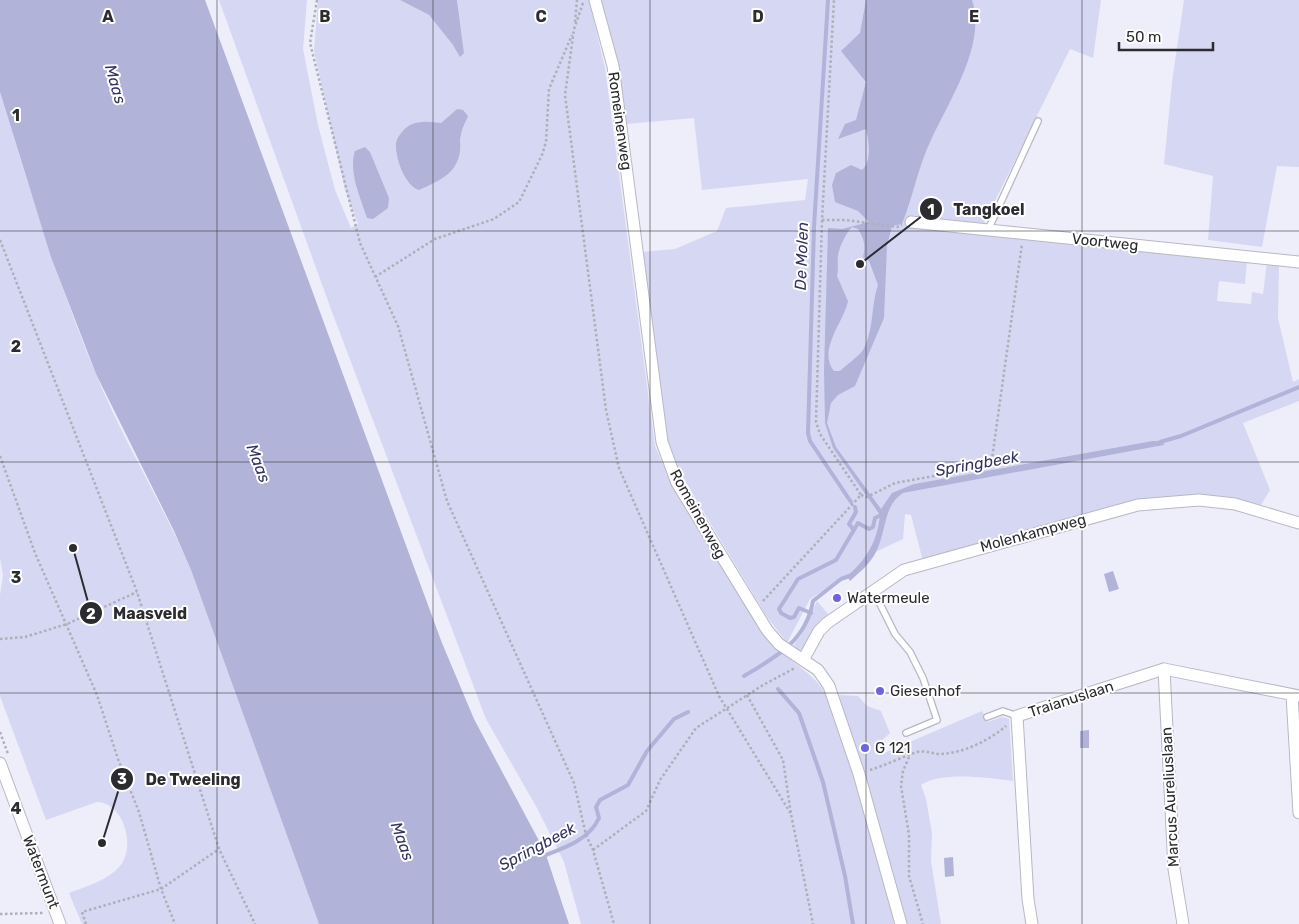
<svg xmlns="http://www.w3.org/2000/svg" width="1299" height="924" viewBox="0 0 1299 924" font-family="Rubik,sans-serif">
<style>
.green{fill:#d6d7f3;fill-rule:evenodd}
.water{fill:#b2b3d9;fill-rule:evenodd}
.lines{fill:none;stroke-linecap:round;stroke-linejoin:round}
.stream{stroke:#b2b3d9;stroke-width:4}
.service-casing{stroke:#b8b8c4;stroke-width:8}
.minor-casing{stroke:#b8b8c4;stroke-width:13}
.path{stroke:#aeafb9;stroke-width:2.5;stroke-dasharray:2.5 2.5;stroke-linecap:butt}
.service{stroke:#fff;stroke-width:5.5}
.minor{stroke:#fff;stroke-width:11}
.grid{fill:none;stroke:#2b2b30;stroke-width:1;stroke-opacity:0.55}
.poi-dot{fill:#6f63de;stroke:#fff;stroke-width:2}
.labels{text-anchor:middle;stroke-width:4;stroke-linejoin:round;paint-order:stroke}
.street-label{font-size:15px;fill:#2b2b30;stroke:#fff}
.poi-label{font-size:15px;fill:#2b2b30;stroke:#fff;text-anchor:start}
.water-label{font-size:16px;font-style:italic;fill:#353363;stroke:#fff}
.grid-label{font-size:16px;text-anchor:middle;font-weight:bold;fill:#2b2b30;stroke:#fff;stroke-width:4;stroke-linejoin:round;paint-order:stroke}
.leader{fill:none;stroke:#2b2b30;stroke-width:2}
.callout-dot{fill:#2b2b30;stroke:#fff;stroke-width:2}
.mark-label{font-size:15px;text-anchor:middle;font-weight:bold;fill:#fff}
.callout-label{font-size:16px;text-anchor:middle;font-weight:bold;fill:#2b2b30;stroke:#fff;stroke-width:4;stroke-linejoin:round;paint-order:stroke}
</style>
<rect width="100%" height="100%" fill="#edeefa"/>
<g class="green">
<path d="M219 0H307L303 49 318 125 335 190 351 228 358 224 345 190 314 51 318 0H400L429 15 453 45 464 53 457 0H589L605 68 655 446 677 495 765 637C780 653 798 664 814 679 826 690 832 709 839 724L896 924H581L564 862 537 808 486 719 332 312ZM457 109 468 116 460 136V150L408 182 397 151 409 126 419 122 441 123Z"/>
<path d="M598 0H1101L1093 58 1070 49 983 225 1247 260 1245 284 1219 281 1217 301 1251 304 1252 292 1263 294 1267 262 1279 264 1278 318 1293 382 1299 379V401L1243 423 1270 490 1261 505 1239 499 1219 497 1137 501 997 537 923 561 911 515 905 514 903 539 867 556 847 576 810 599 787 643 765 614 673 461 664 432 641 252 675 249 717 231 726 208 805 200 808 179 702 190 694 118 626 124C621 81 615 40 598 0ZM1152 441 1163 445 907 492 914 484Z"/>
<polygon points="1184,0 1299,0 1299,167 1277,166 1262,247 1208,240 1213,176 1164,164 1172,82"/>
<path d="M0 92C29 187 57 281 95 372 123 440 162 503 191 570L319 924H82L69 893C87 886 107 881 120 866 136 846 124 803 97 802L46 820 0 696V595L3 575 0 558Z"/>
<path d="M817 601 828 614C818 625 808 646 797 653L794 645 796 641 801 635Z"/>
<path d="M838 695 858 696 867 706 881 711 890 733 879 743 884 753 982 711 988 722 1002 717 1009 719 1013 781C988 778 942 771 921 785L926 799 932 833 931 861 941 924H904L862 769Z"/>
</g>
<g class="water">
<polygon points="0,0 205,0 442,643 474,719 545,852 569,924 319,924 191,570 174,531 96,374 51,257 0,92"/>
<polygon points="400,0 457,0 464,53 460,57 453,45 429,15"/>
<path d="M866 0H972C987 44 949 101 931 140 918 167 913 197 902 224L892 226 887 246 884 318 855 386 838 395 831 403 827 423 836 447 881 509 892 493 914 484 1152 441H1163L1164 445 903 493C883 506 887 530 876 552 870 564 860 572 850 581L847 576C867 559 877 542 880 515L833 448 825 423 824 371 828 228 842 229 869 222 858 211 835 202 832 185 836 173 851 165 862 170C872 162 869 141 866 129L838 139 845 124 856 120 866 82 841 51 860 33ZM852 227 858 229C864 239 866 245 863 257L869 261 878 285C871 305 874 331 863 350 857 358 847 364 840 371H834C817 350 844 322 848 301L837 276C839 268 837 263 838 256 839 247 846 233 852 227Z"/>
<path d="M457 109 463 110 468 116C466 122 462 128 461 135 459 140 461 145 460 151 457 174 439 181 419 190 405 186 395 158 396 143 397 137 404 128 410 125 420 120 431 122 441 123Z"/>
<path d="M365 147 370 152 389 198 388 208 373 219 367 218C361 199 348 171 355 151Z"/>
<polygon points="1113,571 1119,589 1109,592 1104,574"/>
<polygon points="1089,730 1089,748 1080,748 1080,731"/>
<polygon points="953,857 954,876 945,877 944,858"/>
</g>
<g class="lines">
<g class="stream">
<polyline points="828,0 814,227 808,433 810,441 851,502"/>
<polyline points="1160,442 1181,436 1299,387"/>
<polyline points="853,529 849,524 856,512 855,507"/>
<polyline points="811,613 799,608 794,617 790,618 781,613 779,609 798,579 836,560 858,523 869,529 873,527 875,518 883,514"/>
<path d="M744 676C776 657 806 641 813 601L841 579 852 575"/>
<polyline points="778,689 799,713 823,782 845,876 853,924"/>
<path d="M543 856C564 848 589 840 599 818L596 807 600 800 628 785 647 751 674 719 688 712"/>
</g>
<g class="service-casing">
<g id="service">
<polyline points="988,230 1038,121"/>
<polyline points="873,590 895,634 910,652 923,678 937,720 906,733"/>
<polyline points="987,717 1003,711 1017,716"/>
</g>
</g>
<g class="minor-casing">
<g id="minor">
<polyline points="595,0 613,66 662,442 677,483 767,630 779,644 818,670 829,686 859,774 901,924"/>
<polyline points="911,222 1299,262"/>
<polyline points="803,660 819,631 827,623 904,570 1138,505 1199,500 1235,504 1299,523"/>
<polyline points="1164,669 1174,869 1183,924"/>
<polyline points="1292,695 1299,813"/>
<polyline points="0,763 60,924"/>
<polyline points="1032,924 1028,899 1017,716 1164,669 1299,696"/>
</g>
</g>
<g class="path">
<polyline points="317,0 310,43 360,243 398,326 447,501 574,783 586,835 593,850 614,924"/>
<polyline points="583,3 574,29 565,95 606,410 619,468 719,696 791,814"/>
<polyline points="575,22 577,0"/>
<polyline points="822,220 846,220 897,227 902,225"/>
<polyline points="0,240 137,592 219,849 255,924"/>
<polyline points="375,277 435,239 494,219 519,202 542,155 546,142 549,89 572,35"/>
<polyline points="0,456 35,553 97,695 118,759 139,812 161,889 175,924"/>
<polyline points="861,495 867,497 895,483 991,466 1022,244"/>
<polyline points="763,601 861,495 820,434 816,422 822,220 834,0"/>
<polyline points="0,639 25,637 67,624 137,592"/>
<polyline points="747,695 783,760 791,814 813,924"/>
<polyline points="0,732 8,754"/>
<polyline points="909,757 903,771 901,786 909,835 909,876 923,924"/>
<path d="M870 770C886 765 902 757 917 752 926 750 932 754 940 754 964 753 988 741 1006 726"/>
<polyline points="593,850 646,811 660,780 696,728 763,685 795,668"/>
<polyline points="0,914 43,913"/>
<polyline points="86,924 82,912 161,889 219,849"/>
</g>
<use href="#service" class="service"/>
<use href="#minor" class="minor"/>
</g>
<path class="grid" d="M217 0V924M433 0V924M650 0V924M866 0V924M1082 0V924M0 231H1299M0 462H1299M0 693H1299"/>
<g class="poi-dot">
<circle cx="837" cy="598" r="5"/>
<circle cx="880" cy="691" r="5"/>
<circle cx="865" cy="748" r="5"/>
</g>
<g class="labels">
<g class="street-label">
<text transform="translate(620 121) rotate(82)" y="5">Romeinenweg</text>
<text transform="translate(1105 242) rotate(6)" y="5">Voortweg</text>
<text transform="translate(698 514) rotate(61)" y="5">Romeinenweg</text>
<text transform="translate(1033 533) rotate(-15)" y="5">Molenkampweg</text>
<text transform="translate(1071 699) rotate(-18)" y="5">Traianuslaan</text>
<text transform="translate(1170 797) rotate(-93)" y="5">Marcus Aureliuslaan</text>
<text transform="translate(41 872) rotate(69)" y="5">Watermunt</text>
</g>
<g class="poi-label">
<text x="847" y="603">Watermeule</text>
<text x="890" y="696">Giesenhof</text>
<text x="875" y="753">G 121</text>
</g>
<g class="water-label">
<text transform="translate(116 84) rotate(74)" y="6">Maas</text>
<text transform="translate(801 256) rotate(-88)" y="6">De Molen</text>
<text transform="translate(259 463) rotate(69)" y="6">Maas</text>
<text transform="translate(977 463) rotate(-10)" y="6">Springbeek</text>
<text transform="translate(403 841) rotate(70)" y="6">Maas</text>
<text transform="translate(537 846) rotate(-28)" y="6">Springbeek</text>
</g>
</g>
<g class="grid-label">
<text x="108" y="22">A</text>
<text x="325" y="22">B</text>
<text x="541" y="22">C</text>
<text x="758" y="22">D</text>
<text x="974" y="22">E</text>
<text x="16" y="121">1</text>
<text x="16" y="352">2</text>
<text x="16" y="583">3</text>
<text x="16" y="814">4</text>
</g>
<path class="leader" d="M860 264L931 209M73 548L91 613M102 843L122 779"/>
<g class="callout-dot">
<circle cx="860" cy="264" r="5"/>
<circle cx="73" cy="548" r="5"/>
<circle cx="102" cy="843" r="5"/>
<circle cx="931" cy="209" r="12"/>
<circle cx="91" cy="613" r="12"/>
<circle cx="122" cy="779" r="12"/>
</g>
<g class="mark-label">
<text x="931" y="215">1</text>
<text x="91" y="619">2</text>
<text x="122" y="784">3</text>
</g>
<g class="callout-label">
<text x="989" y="215">Tangkoel</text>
<text x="150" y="619">Maasveld</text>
<text x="193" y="785">De Tweeling</text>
</g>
<path d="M1119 42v8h94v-8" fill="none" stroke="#2b2b30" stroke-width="2.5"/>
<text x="1126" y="42" font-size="15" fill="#2b2b30" stroke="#ffffff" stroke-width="4" paint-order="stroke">50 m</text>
</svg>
